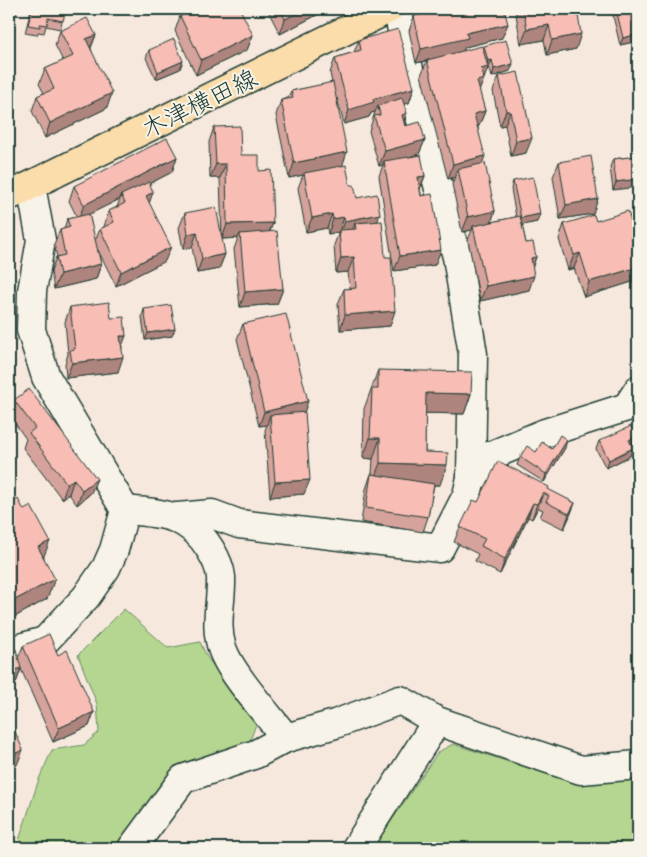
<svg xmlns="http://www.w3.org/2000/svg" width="647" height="857" viewBox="0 0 647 857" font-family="Caveat,'Klee One',sans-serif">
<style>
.green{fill:#b5d690;stroke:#6a8a62}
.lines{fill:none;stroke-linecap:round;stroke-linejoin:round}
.minor-casing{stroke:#1f3d34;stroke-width:31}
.major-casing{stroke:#1f3d34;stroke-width:31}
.path{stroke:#1f3d34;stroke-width:3;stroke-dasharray:1 4;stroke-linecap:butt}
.minor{stroke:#f7f3e8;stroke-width:28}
.major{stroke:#fbddab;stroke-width:28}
.wall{fill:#d5a39b;stroke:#1f3d34;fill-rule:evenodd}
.shaded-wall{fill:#ae847e;stroke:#1f3d34}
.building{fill:#f8bdb4;stroke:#1f3d34}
.labels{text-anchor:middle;stroke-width:4;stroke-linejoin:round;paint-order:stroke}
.street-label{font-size:25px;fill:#1f3d34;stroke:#f7f3e8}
</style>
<rect width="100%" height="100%" fill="#f7e8de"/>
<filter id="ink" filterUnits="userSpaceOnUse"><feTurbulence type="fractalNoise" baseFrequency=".02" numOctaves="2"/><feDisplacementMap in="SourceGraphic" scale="10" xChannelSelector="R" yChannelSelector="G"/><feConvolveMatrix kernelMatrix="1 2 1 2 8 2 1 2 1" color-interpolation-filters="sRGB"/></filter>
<g filter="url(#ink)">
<g class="green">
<polygon points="124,609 168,648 200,642 207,657 256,724 250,741 174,766 138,819 113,848 28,848 19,840 39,779 52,750 84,745 99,732 97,704 78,655"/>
<polygon points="453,744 578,784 638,780 638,848 373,848 438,752"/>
</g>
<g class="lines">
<g class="minor-casing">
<g id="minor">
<polyline points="398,9 412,86 457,257 473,354 471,478"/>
<path d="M125 510C161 513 189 514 210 549 215 557 220 567 221 577 222 602 214 624 222 648 230 673 269 716 286 738L335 724 400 700 437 721 581 770 638 765"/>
<polyline points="177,517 212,514 239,524 440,548 467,495 471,478 480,473 492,455 545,433 627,407 638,390"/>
<polyline points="9,651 45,641 86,597 106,568 114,550 125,510 46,377 31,330 32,291 41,240 31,186"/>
<polyline points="132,848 183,779 256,754 286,738"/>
<polyline points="356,848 437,721"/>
</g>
</g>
<g class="major-casing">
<polyline id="major" points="9,196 389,9"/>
</g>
<g class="path">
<polyline points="9,38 17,9"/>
<polyline points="9,73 13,99 9,122"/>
</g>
<use href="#minor" class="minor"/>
<use href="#major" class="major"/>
</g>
<g class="wall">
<polygon points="31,9 66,9 60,29 46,26 44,33 38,32 37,35 25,33"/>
<polygon points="267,9 319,9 317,15 280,34"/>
<polygon points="515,9 577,9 576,49 547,55 544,40 521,44"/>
<polygon points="616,9 638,9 638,41 620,45 613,16"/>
<polygon points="180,16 253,35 247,50 196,75 175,31"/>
<polygon points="414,16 502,38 465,47 463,51 483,49 484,46 510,71 492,77 489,67 488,68 479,91 485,111 479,126 478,127 482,164 495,211 491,222 516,217 511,189 513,181 537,222 522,225 526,243 536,257 532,267 529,290 480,301 468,240 472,230 462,232 452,184 455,177 448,179 421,75 427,61 416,63 409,31"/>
<polygon points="60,31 96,35 91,48 107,108 45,138 32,111 37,96 44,93 39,84 45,69 63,61 55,45"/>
<polygon points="359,40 414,88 409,103 404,104 404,121 405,126 425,140 419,154 414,156 425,176 420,189 435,265 394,271 379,176 383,165 379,166 369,131 375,112 371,113 369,117 344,124 337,98 342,166 350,185 357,198 378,221 390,326 340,330 338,304 344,289 350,289 348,272 336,273 334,245 339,232 328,234 327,228 306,232 298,188 303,175 289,178 276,115 281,100 288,98 291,91 332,83 330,73 335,58 354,52"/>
<polygon points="149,50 180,69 156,79 146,58"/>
<polygon points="499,76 526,153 511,156 505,125 500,126 493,91"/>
<polygon points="214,127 241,155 259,171 273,223 270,231 283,289 277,304 240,307 234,249 238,238 222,239 220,178 210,178 209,142"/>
<polygon points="638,156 613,190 610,167 613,159"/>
<path d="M177 157 172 172 149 184V203L165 261 116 286 98 250 101 264 96 279 54 289 51 272 56 257H57L54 244 60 230 64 229 67 219 77 217 69 201 74 186ZM120 199 117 207 109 211 104 226V227L100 229 95 241 89 214Z"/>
<polygon points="559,162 593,214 560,219 553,177"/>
<polygon points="185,213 225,254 219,269 197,273 192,247 183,249 179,228"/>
<polygon points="596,221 632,239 635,281 584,297 574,268 568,270 559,239 564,224"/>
<polygon points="70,307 111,318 122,347 118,372 66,378 65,364 68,354 65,322"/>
<polygon points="144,309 172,336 145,340 142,317"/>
<polygon points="243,324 304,412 304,494 270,497 265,430 267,425 259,426 237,339"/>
<polygon points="378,370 471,394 464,414 425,413 425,452 440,485 434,485 428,517 423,532 361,522 366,489 371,474 372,474 373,459 363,458 364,409"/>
<polygon points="14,400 91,493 77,505 69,494 62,499 23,448 26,439 9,415"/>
<polygon points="599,441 633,444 631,445 633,448 630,456 606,468 596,449"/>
<polygon points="565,448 544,482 517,465 520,457 536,452"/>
<polygon points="548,490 575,503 569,518 564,529 540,517 543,510 538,508 532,519 528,517 500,574 475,561 478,554 454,542 460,527 478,502"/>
<polygon points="9,504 44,557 47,599 9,620"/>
<polygon points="23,646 58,655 94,712 89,726 53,742 21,669 16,683 9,685 9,652 18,658"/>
</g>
<g class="shaded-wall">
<polygon points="305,9 319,9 317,15 280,34 285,19"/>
<polygon points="508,24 502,38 465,47 462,53 416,63 421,49 466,33"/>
<polygon points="549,25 544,40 521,44 527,29"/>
<polygon points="581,34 576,49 547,55 552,40"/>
<polygon points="638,34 638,41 620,45 623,38"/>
<polygon points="96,35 90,49 86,39"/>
<polygon points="253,35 247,50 196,75 201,60"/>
<polygon points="492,60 489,67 488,68 478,94 471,96 481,69 485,68 488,61"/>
<polygon points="183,61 180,69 156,79 158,72"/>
<polygon points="513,64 510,71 492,77 494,69"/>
<polygon points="414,88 409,103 379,111 378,106 375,112 371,113 369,117 344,124 349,110 373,99"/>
<polygon points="112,93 107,108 45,138 50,123"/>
<polygon points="485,111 479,126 469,129 474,114"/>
<polygon points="506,111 510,111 505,125 500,126"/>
<polygon points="407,113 401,128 402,115"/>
<polygon points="532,138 526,153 511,156 516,141"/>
<polygon points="425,140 419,154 385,164 384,161 383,165 379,166 385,151"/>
<polygon points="347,152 342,167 289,178 294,163"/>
<polygon points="485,156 480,170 458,169 455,177 448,179 453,164"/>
<polygon points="177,157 172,172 122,198 121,195 120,199 78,220 84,205"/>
<polygon points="216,164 226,164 220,178 210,178"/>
<polygon points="425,176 419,191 418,177"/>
<polygon points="638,179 638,187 613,190 616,182"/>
<polygon points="153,192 148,207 146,196"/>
<polygon points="598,199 593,214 560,219 566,205"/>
<polygon points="495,211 490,226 473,226 472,230 462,232 468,217"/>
<polygon points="332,214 327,228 306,232 312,218"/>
<polygon points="380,214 375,229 355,223 352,233 340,236 345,221"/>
<polygon points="540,214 537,222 518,226 520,218"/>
<polygon points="344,217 339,232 328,234 333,219"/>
<polygon points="273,223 267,237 240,234 238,238 222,239 227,224"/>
<polygon points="197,232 192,247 183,249 188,234"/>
<polygon points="171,247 165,261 116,286 121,272"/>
<polygon points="441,250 435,265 394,271 400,256"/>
<polygon points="580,253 574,268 568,270 574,255"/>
<polygon points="225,254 219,269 197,273 202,259"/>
<polygon points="354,257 348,272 336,273 341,258"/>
<polygon points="536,257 531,272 531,258"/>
<polygon points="101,264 96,279 54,289 60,274"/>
<polygon points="638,267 638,273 635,281 584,297 589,282"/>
<polygon points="534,276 529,290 480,301 486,286"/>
<polygon points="283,289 277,304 240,307 245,292"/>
<polygon points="395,311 390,326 340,330 345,315"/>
<polygon points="175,329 172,336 145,340 148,333"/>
<polygon points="120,336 126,336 120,351"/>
<polygon points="123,357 118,372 66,378 72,363"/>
<polygon points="426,393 471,394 464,414 418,413"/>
<polygon points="308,401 303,416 270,415 267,425 259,426 264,412"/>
<polygon points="636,436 633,444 626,447 629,440"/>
<polygon points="370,438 380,438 373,459 363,458"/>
<polygon points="567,440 565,448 544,482 546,474"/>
<polygon points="633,448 630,456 606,468 609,460"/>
<polygon points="380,463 447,465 440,485 372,484"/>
<polygon points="74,479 69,494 62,499 67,484"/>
<polygon points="97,479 91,493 77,505 82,490"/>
<polygon points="310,480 304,494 270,497 275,482"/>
<polygon points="543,493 538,508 532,519 537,504"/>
<polygon points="533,503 528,517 500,574 505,559"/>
<polygon points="575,503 569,518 564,529 569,514"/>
<polygon points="50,541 42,561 38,547"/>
<polygon points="55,579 47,599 9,620 9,609 11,602"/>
<polygon points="21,668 16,683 9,685 9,672"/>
<polygon points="94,712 89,726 53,742 59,728"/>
<polygon points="23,750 17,765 9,769 9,756"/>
</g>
<g class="building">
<polygon points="32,9 66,9 63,21 48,18 47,25 40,24 40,27 28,25"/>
<polygon points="197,9 240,9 253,35 201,60 180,16"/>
<polygon points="280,9 305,9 285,19"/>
<polygon points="446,9 504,9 508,24 466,33 468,38 421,49 414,16"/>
<polygon points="523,9 577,9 581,34 552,40 549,25 527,29"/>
<polygon points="616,9 638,9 638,34 623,38"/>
<polygon points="87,18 96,35 86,39 112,93 50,123 37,96 54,89 45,69 73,56 60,31"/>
<polygon points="398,29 414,88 373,99 374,102 349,110 335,58 361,50 359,40"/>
<polygon points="174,39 183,61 158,72 149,50"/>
<polygon points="506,40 513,64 494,69 492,60 488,61 484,46"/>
<polygon points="482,46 488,67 481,69 484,79 477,81 485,111 474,114 485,156 453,164 427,60"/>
<polygon points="518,72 532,138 516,141 510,111 506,111 499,76"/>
<polygon points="333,82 347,152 294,163 281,100 293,98 291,91"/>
<polygon points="402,98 407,113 402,115 405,126 420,122 425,140 385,151 374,116 380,115 378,106"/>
<polygon points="240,126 241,155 259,155 259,171 271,170 273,223 227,224 226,164 216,164 214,127"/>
<polygon points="167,138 177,157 84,205 74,186"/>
<polygon points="421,155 425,176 418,177 421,196 432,194 441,250 400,256 384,161"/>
<polygon points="591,156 598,199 566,205 559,162"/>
<polygon points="638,156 638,179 616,182 613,159"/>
<polygon points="485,163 495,211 468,217 458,169"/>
<polygon points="346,165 350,185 354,185 357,198 377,194 380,214 345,221 344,217 333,219 332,214 312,218 304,173"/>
<polygon points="533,177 540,214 521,218 513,181"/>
<polygon points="149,182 153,192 146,196 171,247 121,272 100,229 114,222 109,211 125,203 121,195"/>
<polygon points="216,207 225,254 202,259 197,232 188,234 185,213"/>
<polygon points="628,211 634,233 631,235 638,258 638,267 589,282 580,253 574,255 564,224 594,215 596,221"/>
<polygon points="89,214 101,264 60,274 56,257 65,255 60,230 70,227 67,219"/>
<polygon points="520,216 526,243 533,242 536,257 531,258 534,276 486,286 473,226"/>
<polygon points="382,221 385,257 391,257 395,311 345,315 344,289 356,288 354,257 341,258 339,230 356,229 355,223"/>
<polygon points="277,231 283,289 245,292 240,234"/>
<polygon points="109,302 111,318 124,317 126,336 120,336 123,357 72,363 70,350 75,349 70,307"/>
<polygon points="171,305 175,329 148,333 144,309"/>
<polygon points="286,314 308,401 264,412 243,324"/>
<polygon points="378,370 472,372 471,394 426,393 425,452 448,453 447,465 380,463 380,438 370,438 372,389 378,389"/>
<polygon points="29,389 97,479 82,490 74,479 67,484 29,433 35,428 14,400"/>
<polygon points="305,412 310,480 275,482 270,415"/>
<polygon points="631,426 636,436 629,440 633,448 609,460 599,441"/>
<polygon points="560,435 567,440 546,474 520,457 527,446 536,452 542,442 552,449"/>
<polygon points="498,461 549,487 548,489 575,503 569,514 546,502 549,496 543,493 537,504 533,503 505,559 481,546 485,539 460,527 473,500 478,502"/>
<polygon points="371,474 434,484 428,517 366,508"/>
<polygon points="18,499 24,510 31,506 50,541 38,547 55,579 11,602 9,598 9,504"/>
<polygon points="49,634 58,655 67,650 94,712 59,728 23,646"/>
<polygon points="16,649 21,668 9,672 9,652"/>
<polygon points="9,718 23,750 9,756"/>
</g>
</g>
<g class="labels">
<g class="street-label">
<text transform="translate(199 103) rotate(-26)" y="9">木津横田線</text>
</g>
</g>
<rect width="647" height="857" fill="none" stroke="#f7f3e8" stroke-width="30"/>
<rect x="15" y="15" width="617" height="827" fill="none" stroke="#1f3d34" stroke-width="2" filter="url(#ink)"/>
</svg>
